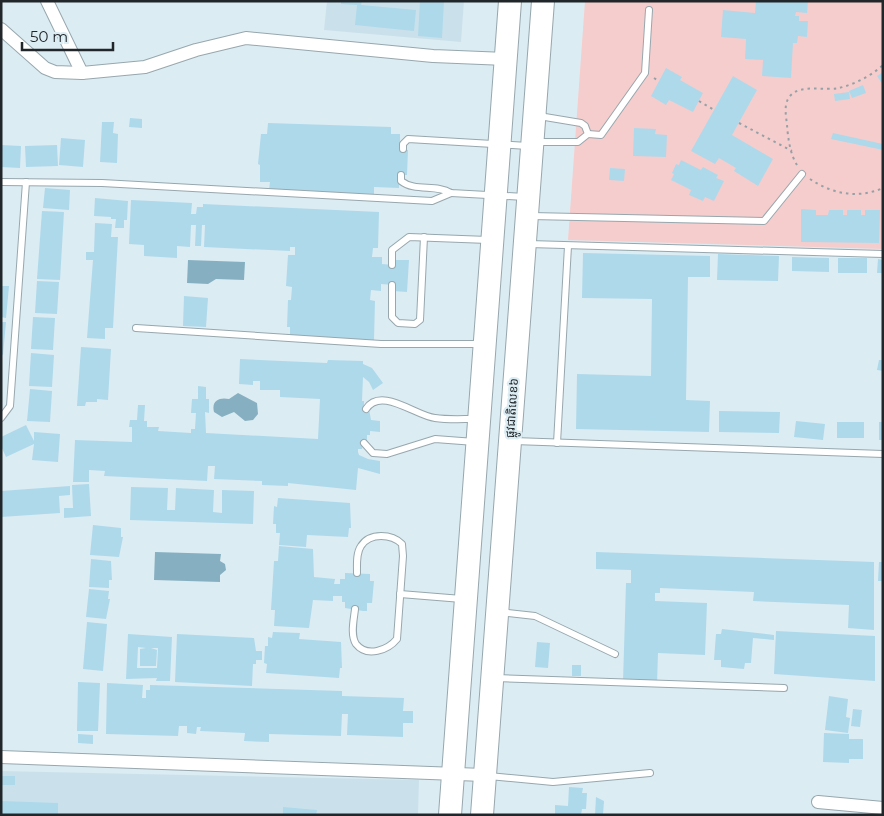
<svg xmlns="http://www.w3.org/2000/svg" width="884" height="816" viewBox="0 0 884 816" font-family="Montserrat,'Noto Sans Khmer',sans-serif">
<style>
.built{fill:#cae1ec}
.green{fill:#f6cdcd}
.water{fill:#86b0c1}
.building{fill:#aed9ea;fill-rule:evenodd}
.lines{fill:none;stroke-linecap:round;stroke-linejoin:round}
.lane-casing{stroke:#97a7ad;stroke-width:8}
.street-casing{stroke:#97a7ad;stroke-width:14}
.highway-casing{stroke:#97a7ad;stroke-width:24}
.path{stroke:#95a1a6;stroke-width:2;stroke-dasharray:2.5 4;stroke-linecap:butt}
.lane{stroke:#fff;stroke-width:6}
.street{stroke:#fff;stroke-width:12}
.highway{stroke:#fff;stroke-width:22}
.labels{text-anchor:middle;stroke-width:4.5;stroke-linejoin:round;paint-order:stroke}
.street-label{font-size:12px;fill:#202629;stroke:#dcecf3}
</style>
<rect width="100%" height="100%" fill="#dcecf3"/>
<g class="built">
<polygon points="327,1 464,1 461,42 324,30"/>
<polygon points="1,771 419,780 418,815 1,815"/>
</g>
<polygon class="green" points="585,1 883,1 883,249 568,240"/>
<g class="water">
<polygon points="188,260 245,262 244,280 216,279 208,284 187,283"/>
<path d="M238 393 257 403 258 414 253 420 245 421 234 412 222 417 214 412C211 400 220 397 229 399Z"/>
<polygon points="155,552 221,554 220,561 225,564 226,570 220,575 220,582 154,580"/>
</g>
<g class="building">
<polygon points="341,1 362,1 361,5 416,10 414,31 355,25 357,5 341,4"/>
<polygon points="420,1 444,1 442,38 418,36"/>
<polygon points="756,1 808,1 807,13 796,12 795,16 799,16 799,21 808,21 807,37 798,36 797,43 793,43 791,78 762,76 763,60 745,59 746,39 721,37 723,10 755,13"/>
<polygon points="666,68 682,77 680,80 703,93 693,112 669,100 666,105 651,96"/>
<polygon points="883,72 883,85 877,76"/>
<polygon points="733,76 757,90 732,135 773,159 758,186 734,171 736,168 719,158 715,164 691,151"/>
<polygon points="863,85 866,93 852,98 849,91"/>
<polygon points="849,92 850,99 835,101 834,94"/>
<polygon points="130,118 142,119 142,128 129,127"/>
<polygon points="102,122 114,122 113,133 118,134 117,163 100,162"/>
<polygon points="268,123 391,127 391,134 400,134 400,149 408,150 407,175 399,175 399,188 374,187 374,194 269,190 270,182 260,182 260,165 258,164 261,134 267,134"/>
<polygon points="634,128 656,129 655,134 667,135 666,157 633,156"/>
<polygon points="833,133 883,144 883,150 831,139"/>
<polygon points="61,138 85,140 83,167 59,165"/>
<polygon points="1,145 21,146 20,168 1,167"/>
<polygon points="57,145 58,166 26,167 25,146"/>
<polygon points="681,160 701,170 703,167 718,175 716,178 724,181 714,201 705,197 703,201 689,195 691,190 671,180 674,174 672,173 676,164 679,165"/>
<polygon points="610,168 625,169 624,181 609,180"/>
<polygon points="45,188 70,190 69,210 43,208"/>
<polygon points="95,198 128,201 127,220 124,220 124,228 115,228 116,219 111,219 111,217 94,216"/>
<polygon points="131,200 192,203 191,214 196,214 197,207 203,207 203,204 379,212 378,248 373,248 372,257 382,257 382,264 394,265 395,260 409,260 407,292 393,291 394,285 381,284 381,291 371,290 370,300 375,301 374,340 290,336 290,327 287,327 288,300 291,300 292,287 286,286 288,255 295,255 295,247 290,247 290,251 204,247 205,225 202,225 201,246 195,246 196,225 191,225 190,247 177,246 177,258 144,256 144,245 129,244"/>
<polygon points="801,209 816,210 816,215 828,215 829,210 843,210 843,215 847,215 847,210 861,210 861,215 865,215 865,210 880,210 879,243 801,242"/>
<polygon points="42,211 64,212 60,280 37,279"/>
<polygon points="95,223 112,224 111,237 118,237 113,328 105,328 105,339 87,338 93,260 86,260 86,252 94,252"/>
<polygon points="583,253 710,256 710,277 688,277 686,400 710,401 709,432 576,429 577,374 651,376 652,299 582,298"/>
<polygon points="718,254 779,256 778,281 717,280"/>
<polygon points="792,257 829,258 829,272 792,271"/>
<rect x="838" y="258" width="29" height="15"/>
<polygon points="878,259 883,260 883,273 877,273"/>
<polygon points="37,281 59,282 57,314 35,313"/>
<polygon points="1,286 9,286 6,318 1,317"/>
<polygon points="184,296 208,298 206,327 183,326"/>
<polygon points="33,317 55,318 53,350 31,349"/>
<polygon points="1,322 6,322 3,355 1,354"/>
<polygon points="81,347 111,349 108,400 97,399 97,402 86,402 85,406 77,406"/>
<polygon points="31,353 54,355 52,387 29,386"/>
<polygon points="240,359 327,363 328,360 363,361 363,364 372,368 383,383 373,390 369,382 363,377 362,401 364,401 364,409 369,409 371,420 380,421 380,432 370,431 370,435 367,435 367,443 363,443 362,449 358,449 358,452 359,455 368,459 380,461 380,474 358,468 356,490 288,483 288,486 262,485 262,481 214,479 215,466 208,466 207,481 104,476 105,471 89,470 89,482 73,482 75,440 132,442 132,427 129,427 130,420 137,420 138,405 145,405 144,421 147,421 147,427 159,427 158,431 191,433 191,429 195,429 196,413 191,413 192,399 198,399 198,386 206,387 206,399 209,399 209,413 205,412 206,433 318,439 320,399 280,397 280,390 260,390 260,381 253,381 253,385 239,384"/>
<polygon points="879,360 883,360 883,371 877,370"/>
<polygon points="30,389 52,391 50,422 27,421"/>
<polygon points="719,411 780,412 779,433 719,432"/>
<polygon points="796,421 825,424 823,440 794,437"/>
<rect x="837" y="422" width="27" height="16"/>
<rect x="879" y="422" width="4" height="18"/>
<polygon points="26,425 34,441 34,432 60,434 58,462 32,460 34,444 6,457 1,446 1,437"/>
<polygon points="89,484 91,516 64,518 64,508 73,508 72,485"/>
<polygon points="70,486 70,495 59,496 60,513 1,517 1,491"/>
<polygon points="131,487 168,488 167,510 175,510 176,488 214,490 213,512 222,513 222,490 254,491 253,524 130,520"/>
<polygon points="278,498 350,503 351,528 349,528 348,537 307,535 306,547 279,545 280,533 276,533 276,524 273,524 274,506 277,507"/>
<polygon points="93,525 121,528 121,537 123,537 119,557 90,555"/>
<polygon points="279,546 313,549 314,577 335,579 334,584 340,584 340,579 345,579 345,573 370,574 370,581 374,581 372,603 367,603 367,611 363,611 345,608 345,602 342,602 342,596 333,596 333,601 313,600 309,628 274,626 275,610 271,610 274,561 278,561"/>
<polygon points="596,552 874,562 874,630 848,628 849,605 753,601 754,592 660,588 660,593 655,593 655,601 707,603 705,655 658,653 657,684 623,682 626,583 631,583 631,570 596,569"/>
<polygon points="91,559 111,561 112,580 109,580 109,588 89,587"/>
<polygon points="879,562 883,562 883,581 878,581"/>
<polygon points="89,589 109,591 108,599 110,599 106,619 86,617"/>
<polygon points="87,622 107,624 103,671 83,669"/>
<polygon points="722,629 774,635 774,640 753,638 751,663 745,663 744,669 721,667 721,660 714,660 716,634 721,634"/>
<polygon points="776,631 875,636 875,681 774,674"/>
<polygon points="273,632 300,633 299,639 341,642 342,668 340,668 339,678 266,673 267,664 264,663 265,646 268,646 268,637 272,638"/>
<path d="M128 634 172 637 170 681H156L157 678 126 679ZM138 647 146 648 140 649V666H156L157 650 151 648H158L157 668H137Z"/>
<polygon points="177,634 254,638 256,651 262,651 262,660 256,660 256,664 253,664 252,686 175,682"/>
<polygon points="537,642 550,643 548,668 535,667"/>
<rect x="572" y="665" width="9" height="11"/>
<polygon points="78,682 100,683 98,731 77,731"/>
<polygon points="107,683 143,685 142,698 146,698 146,690 150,690 150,685 342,691 342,696 404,698 403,711 413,711 413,723 403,723 403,737 347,735 348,714 342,714 341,736 269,734 269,742 244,741 245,733 200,731 201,727 197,727 196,734 187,733 187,726 179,726 178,736 106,734"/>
<polygon points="829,696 848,699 846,717 850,718 848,733 825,730"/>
<polygon points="853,709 862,710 860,727 851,726"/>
<polygon points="824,733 849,734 849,739 863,739 863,759 849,759 849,763 823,762"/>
<polygon points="78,734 93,735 93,744 78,743"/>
<rect x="1" y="776" width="14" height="9"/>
<polygon points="569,787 583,788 582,793 587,793 586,809 582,809 581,815 555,815 555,805 568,806"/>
<polygon points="596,797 604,801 603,815 595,815"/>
<polygon points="1,801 58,803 58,815 1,815"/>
<polygon points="283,807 317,810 316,815 283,815"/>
</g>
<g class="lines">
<g class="lane-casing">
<g id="lane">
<polyline points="588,134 601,135 645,73 649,10"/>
<polyline points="538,144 542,142 578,142 588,134 585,126 581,123 545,117 540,113"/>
<polyline points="403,149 403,144 408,139 528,146"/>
<path d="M401 175V181C415 192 436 184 451 193L525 197"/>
<polyline points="1,182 102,183 432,201 451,193"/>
<polyline points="531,216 764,221 802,174"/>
<polyline points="529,244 883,254"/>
<polyline points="392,265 392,250 409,237 488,240"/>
<polyline points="392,285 392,317 398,323 415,324 420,320 424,237"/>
<polyline points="136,328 381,344 481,344"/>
<path d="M366 409C381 386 416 416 435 418 448 420 462 419 475 419"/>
<polyline points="1,418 10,406 26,182"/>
<polyline points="514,441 883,454"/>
<polyline points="364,443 373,453 387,454 435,439 475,442"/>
<polyline points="557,443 568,246"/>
<polyline points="400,594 462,599"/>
<path d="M355 609C354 619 350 635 356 644 367 658 388 650 397 639L403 556 402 544C392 534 370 532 361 546 356 553 357 565 357 573"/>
<polyline points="500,612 535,616 615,654"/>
<polyline points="496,678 784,688"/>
<polyline points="489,776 553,782 650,773"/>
</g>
</g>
<g class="street-casing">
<g id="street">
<polyline points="47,1 82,73"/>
<polyline points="1,29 45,68 55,72 82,73 145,67 196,50 246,38 433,56 506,59"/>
<polyline points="1,757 484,775"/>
<polyline points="818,802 883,808"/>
</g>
</g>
<g class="highway-casing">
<g id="highway">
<polyline points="450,815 510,1"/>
<polyline points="482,815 543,1"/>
</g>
</g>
<g class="path">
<polyline points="654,78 659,81"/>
<polyline points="699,101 714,110"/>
<polyline points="739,123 792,151"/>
<path d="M797 165C790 154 788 138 787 125 786 115 783 103 791 95 802 84 825 91 839 88 855 84 871 76 883 65"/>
<path d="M810 179C832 194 858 199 883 188"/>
</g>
<use href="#lane" class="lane"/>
<use href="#street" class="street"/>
<use href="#highway" class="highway"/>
</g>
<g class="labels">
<g class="street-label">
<text transform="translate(512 408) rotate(-86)" y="4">ផ្លូវជាតិលេខ៦</text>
</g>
</g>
<rect width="884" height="816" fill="none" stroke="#202629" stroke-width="5"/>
<path d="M22 42v8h91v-8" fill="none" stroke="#202629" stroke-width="2.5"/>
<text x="30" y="42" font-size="15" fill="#202629" stroke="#dcecf3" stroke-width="4" paint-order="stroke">50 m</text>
</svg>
